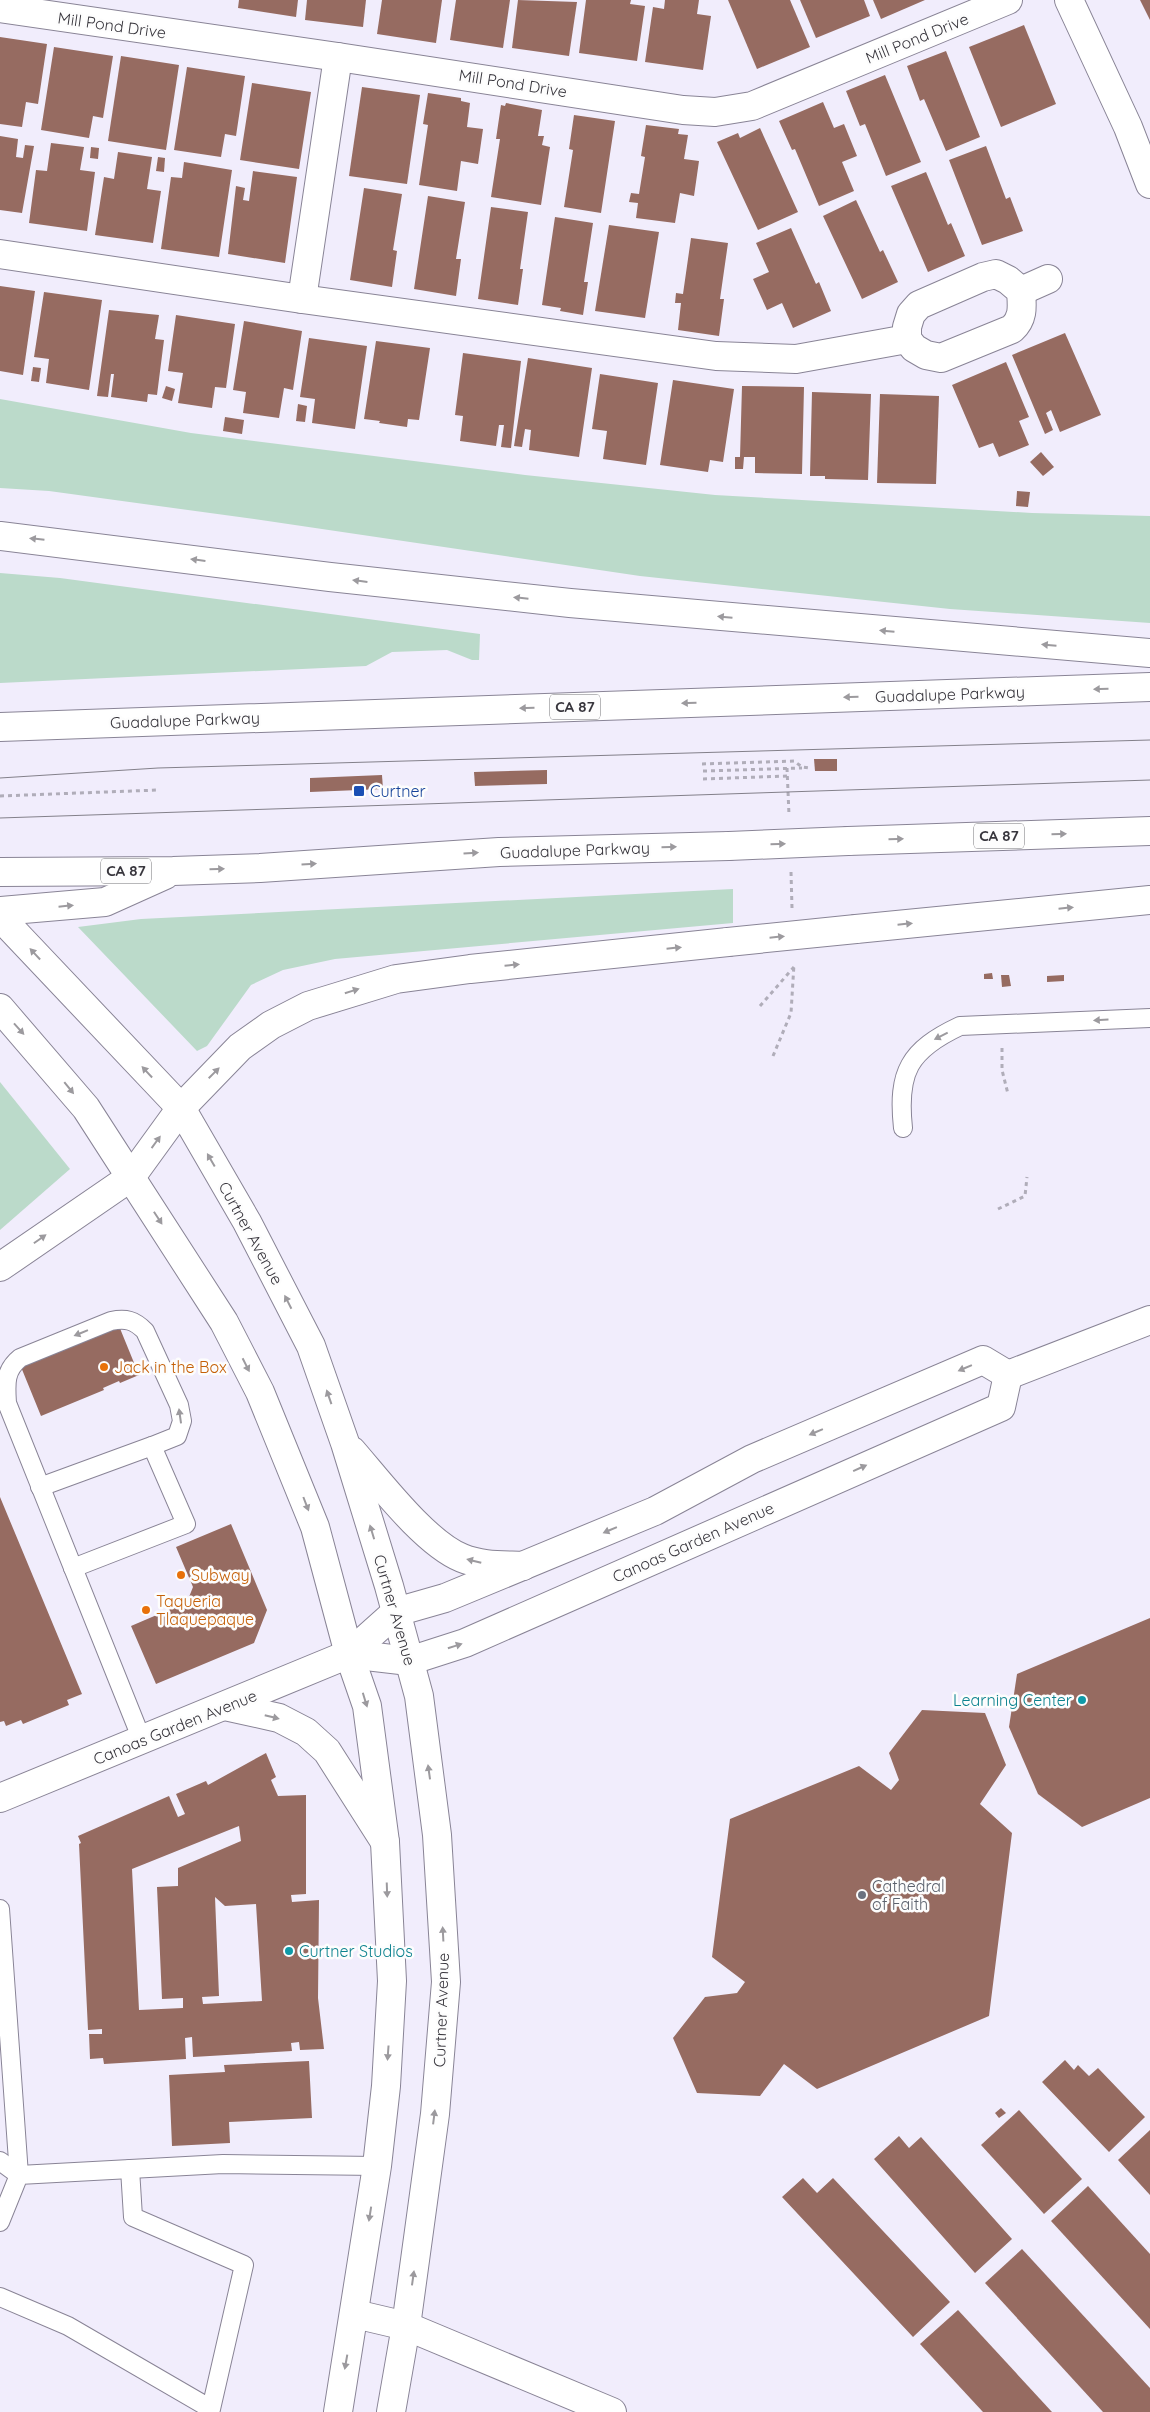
<svg xmlns="http://www.w3.org/2000/svg" width="1150" height="2412" viewBox="0 0 1150 2412" font-family="Quicksand,sans-serif">
<style>
.green{fill:#bbdaca}
.building{fill:#966b61;fill-rule:evenodd}
.lines{fill:none;stroke-linecap:round;stroke-linejoin:round}
.service-casing{stroke:#898496;stroke-width:20}
.minor-casing{stroke:#898496;stroke-width:30}
.tertiary-casing{stroke:#898496;stroke-width:30}
.primary-casing{stroke:#898496;stroke-width:30}
.motorway-casing{stroke:#898496;stroke-width:30}
.path{stroke:#b0adb9;stroke-width:3;stroke-dasharray:4 4;stroke-linecap:butt}
.service{stroke:#fff;stroke-width:18}
.minor{stroke:#fff;stroke-width:28}
.tertiary{stroke:#fff;stroke-width:28}
.primary{stroke:#fff;stroke-width:28}
.motorway{stroke:#fff;stroke-width:28}
.tram{stroke:#83808a;stroke-width:1}
.motorway-bridge-casing{stroke:#898496;stroke-width:30;stroke-linecap:butt}
.motorway-bridge{stroke:#fff;stroke-width:28}
.oneway{fill:#9c9a9e}
.transit-dot{fill:#1a4fb4;stroke:#fdfdfd;stroke-width:2}
.food-dot{fill:#e8710a;stroke:#fdfdfd;stroke-width:2}
.culture-dot{fill:#0f9aa8;stroke:#fdfdfd;stroke-width:2}
.worship-dot{fill:#6b7280;stroke:#fdfdfd;stroke-width:2}
.labels{text-anchor:middle;stroke-width:5;stroke-linejoin:round;paint-order:stroke}
.shield{fill:#fdfdfd;stroke:#737277;stroke-width:1}
.shield-label{font-size:15px;font-weight:bold;fill:#38363d}
.street-label{font-size:16px;fill:#38363d;stroke:#fdfdfd}
.transit-label{font-size:16px;fill:#164399;stroke:#fdfdfd;text-anchor:start}
.food-label{font-size:16px;fill:#c56008;stroke:#fdfdfd;text-anchor:start}
.culture-label{font-size:16px;fill:#0d838f;stroke:#fdfdfd;text-anchor:end}
.worship-label{font-size:16px;fill:#5b616d;stroke:#fdfdfd;text-anchor:start}
</style>
<rect width="100%" height="100%" fill="#f1edfc"/>
<g class="green">
<polygon points="0,399 191,433 525,475 715,495 1032,513 1150,516 1150,623 950,609 640,576 261,520 49,491 0,488"/>
<polygon points="0,573 60,578 480,634 479,660 472,660 447,650 392,652 366,666 0,683"/>
<polygon points="733,889 733,923 335,959 283,970 251,985 207,1046 197,1051 78,927 141,919"/>
<polygon points="0,1082 70,1169 0,1230"/>
</g>
<g class="building">
<polygon points="239,0 298,0 296,17 238,8"/>
<polygon points="307,0 366,0 363,27 305,20"/>
<polygon points="382,0 442,0 436,43 377,34"/>
<polygon points="456,0 510,0 503,48 450,40"/>
<polygon points="518,0 577,2 569,56 512,48"/>
<polygon points="586,0 631,0 630,4 645,6 637,61 579,53"/>
<polygon points="665,0 699,0 697,14 711,16 703,70 645,62 653,7 664,9"/>
<polygon points="728,0 790,0 810,47 757,69"/>
<polygon points="800,0 864,0 870,16 816,38"/>
<polygon points="873,0 925,0 881,19"/>
<polygon points="1140,0 1150,0 1150,20"/>
<polygon points="1024,25 1056,104 1001,127 969,47"/>
<polygon points="0,37 47,44 38,104 26,102 22,127 0,124"/>
<polygon points="54,47 113,56 103,118 93,116 89,138 41,130"/>
<polygon points="946,51 980,137 946,151 924,99 920,101 907,66"/>
<polygon points="121,56 179,65 166,150 108,141"/>
<polygon points="187,67 245,76 236,136 225,134 221,157 174,150"/>
<polygon points="885,75 921,162 886,176 865,124 860,126 846,91"/>
<polygon points="252,83 311,92 299,169 240,160"/>
<polygon points="362,87 420,95 407,184 349,176"/>
<polygon points="428,93 461,98 461,101 470,103 467,127 483,129 478,164 461,161 457,191 419,185 428,125 423,124"/>
<polygon points="823,102 834,128 844,124 857,156 842,162 854,191 819,206 795,149 792,150 779,121"/>
<polygon points="506,103 542,110 538,136 544,136 542,145 550,147 541,205 491,197 500,139 496,139 501,105 505,106"/>
<polygon points="574,115 615,121 601,213 564,207 573,150 569,149"/>
<polygon points="646,125 679,129 678,134 688,135 684,159 699,161 694,196 680,193 675,223 636,218 638,203 629,202 631,193 639,194 645,157 641,156"/>
<polygon points="760,128 798,212 758,230 717,142 738,133 740,138"/>
<polygon points="0,136 18,139 16,157 23,158 25,145 34,146 22,213 0,210"/>
<polygon points="51,143 84,147 80,170 95,172 87,231 29,223 36,170 47,171"/>
<polygon points="986,146 1006,199 1010,197 1023,231 982,245 949,160"/>
<polygon points="91,147 99,148 98,159 90,158"/>
<polygon points="118,152 152,157 147,189 161,191 153,243 95,235 104,177 114,179"/>
<polygon points="158,157 165,158 164,172 156,171"/>
<polygon points="184,162 232,170 219,257 161,249 171,177 182,178"/>
<polygon points="253,171 297,177 285,263 228,254 236,186 245,188 243,200 249,201"/>
<polygon points="926,172 948,225 951,223 965,256 928,272 891,186"/>
<polygon points="364,188 402,194 393,250 397,251 392,287 350,280"/>
<polygon points="428,196 465,202 456,259 461,259 456,296 414,289"/>
<polygon points="856,200 880,252 883,250 898,282 862,299 823,216"/>
<polygon points="491,207 528,212 520,269 523,269 518,305 478,299"/>
<polygon points="555,217 593,223 584,282 588,282 583,315 560,311 561,308 542,305"/>
<polygon points="609,225 659,232 645,318 595,311"/>
<polygon points="791,228 816,284 819,282 831,311 793,328 782,303 767,310 753,279 769,272 756,243"/>
<polygon points="691,238 728,243 720,299 724,299 719,336 678,330 681,303 675,303 676,293 683,294"/>
<polygon points="0,286 35,291 23,375 0,371"/>
<polygon points="44,292 102,300 89,390 46,383 49,359 34,357"/>
<polygon points="109,310 159,315 155,339 164,340 157,395 148,394 147,402 111,397 114,374 111,374 108,397 97,396"/>
<polygon points="176,315 235,324 226,388 215,387 212,408 178,403 183,373 168,371"/>
<polygon points="244,321 302,331 293,390 284,388 279,418 243,413 246,392 233,390"/>
<polygon points="1065,333 1101,415 1060,432 1051,410 1046,413 1053,430 1045,434 1012,355"/>
<polygon points="309,338 367,346 355,429 312,423 315,399 300,397"/>
<polygon points="376,341 430,348 419,420 408,419 407,427 379,423 380,421 364,419"/>
<polygon points="463,353 521,361 511,448 501,447 504,425 499,425 496,446 460,441 463,416 455,415"/>
<polygon points="528,358 592,368 579,457 529,450 531,430 525,429 522,447 514,446"/>
<polygon points="1006,362 1029,417 1019,421 1029,445 999,457 993,443 979,448 952,385"/>
<polygon points="33,367 41,368 39,382 31,381"/>
<polygon points="600,374 658,383 646,465 603,459 607,431 592,429"/>
<polygon points="673,380 734,389 723,462 710,460 708,472 660,465"/>
<polygon points="166,386 175,389 172,401 162,398"/>
<polygon points="742,386 804,387 802,474 755,473 755,457 744,457 743,469 735,469 735,457 740,457"/>
<polygon points="812,392 871,394 868,480 825,479 825,476 810,476"/>
<polygon points="880,394 939,396 936,484 877,483"/>
<polygon points="298,404 307,406 305,422 296,421"/>
<polygon points="225,417 244,420 242,434 223,431"/>
<polygon points="1041,452 1054,467 1043,476 1030,462"/>
<polygon points="1017,491 1030,492 1028,507 1016,506"/>
<polygon points="814,759 837,759 837,771 815,771"/>
<polygon points="547,770 547,784 475,786 474,772"/>
<polygon points="382,775 383,789 310,792 310,778"/>
<polygon points="992,973 993,979 984,979 984,974"/>
<polygon points="1001,975 1009,975 1011,986 1002,987"/>
<polygon points="1064,975 1064,981 1047,982 1047,976"/>
<polygon points="119,1326 139,1375 120,1383 119,1381 103,1388 104,1390 41,1416 21,1367"/>
<polygon points="0,1497 82,1694 67,1700 69,1705 23,1724 21,1720 6,1726 4,1721 0,1722"/>
<polygon points="231,1524 267,1610 254,1643 156,1684 131,1626 187,1602 193,1587 176,1547"/>
<polygon points="1150,1618 1150,1798 1082,1827 1038,1794 1009,1727 1017,1674"/>
<polygon points="922,1710 985,1713 1006,1765 980,1804 1012,1833 989,2016 817,2089 784,2064 760,2096 697,2093 673,2038 705,1997 737,1993 745,1982 712,1957 730,1819 859,1766 891,1790 899,1780 889,1753"/>
<path d="M266 1753 276 1777 271 1780 278 1796 306 1795V1894L291 1895 292 1902 319 1900 318 1998 324 2049 300 2050 299 2042 291 2043 292 2051 193 2057 192 2037 185 2038 186 2059 104 2064 103 2058 90 2059 89 2034H102V2029L88 2030 79 1844 81 1843 78 1836 169 1796 178 1817 185 1814 176 1794 206 1781 208 1785ZM239 1826 241 1841 178 1868V1886L157 1887 162 1999 183 1998V2008L139 2010 132 1869ZM215 1897 225 1906 256 1904 262 2001 203 2004 202 1997 219 1996Z"/>
<polygon points="1065,2060 1074,2070 1078,2065 1089,2076 1098,2068 1145,2117 1109,2152 1042,2082"/>
<polygon points="309,2061 312,2118 229,2122 230,2143 172,2146 169,2075 225,2072 224,2065"/>
<polygon points="1001,2108 1006,2113 999,2118 995,2113"/>
<polygon points="1019,2110 1082,2179 1044,2214 981,2145"/>
<polygon points="1150,2130 1150,2195 1118,2160"/>
<polygon points="899,2136 909,2148 921,2137 1012,2239 975,2273 874,2159"/>
<polygon points="803,2178 817,2193 833,2178 950,2302 913,2337 782,2197"/>
<polygon points="1088,2186 1150,2254 1150,2329 1051,2221"/>
<polygon points="1022,2249 1150,2388 1150,2412 1103,2412 985,2283"/>
<polygon points="958,2310 1052,2412 983,2412 920,2344"/>
</g>
<g class="lines">
<g class="service-casing">
<g id="service">
<path d="M903 1128C897 1072 909 1050 960 1026L1150 1018"/>
<polyline points="40,1487 152,1446 186,1524 73,1568"/>
<path d="M142 1740 7 1403C6 1385 4 1371 20 1358L111 1321C126 1318 134 1320 145 1331L179 1405 182 1421 177 1436 152 1446"/>
<polyline points="0,1909 19,2175"/>
<polyline points="0,2161 19,2175"/>
<polyline points="0,2222 19,2175 223,2164 377,2166"/>
<polyline points="0,2297 68,2326 211,2409 244,2265 133,2217 130,2169"/>
</g>
</g>
<g class="minor-casing">
<g id="minor">
<polyline points="1069,0 1128,127 1150,184"/>
<polyline points="0,8 338,57 683,110 715,112 752,106 1008,0"/>
<polyline points="0,254 302,299 716,356 796,359 907,339"/>
<path d="M996 274 1008 280 1021 291C1022 306 1024 318 1012 329L941 358 926 355 914 348 907 339V327L911 314 919 305 983 277Z"/>
<polyline points="1021,291 1048,279"/>
<polyline points="302,299 338,57"/>
<polyline points="1008,1375 1150,1320"/>
<polyline points="396,1612 445,1598 655,1511 752,1459 983,1360 1008,1375"/>
<polyline points="409,1661 465,1643 1001,1407 1008,1375"/>
</g>
</g>
<g class="tertiary-casing">
<g id="tertiary">
<polyline points="349,1654 409,1661"/>
<polyline points="225,1706 279,1718 306,1732 327,1751 385,1842"/>
<polyline points="0,1798 349,1654 396,1612"/>
</g>
</g>
<g class="primary-casing">
<g id="primary">
<polyline points="0,917 181,1108 247,1222 311,1346 345,1443 389,1586 419,1696 437,1835 446,1982 435,2114 406,2326 391,2412"/>
<polyline points="0,1008 86,1108 224,1322 260,1392 315,1527 349,1654 367,1706 385,1842 392,1981 386,2086 377,2166 338,2412"/>
<path d="M352 1451C379 1482 425 1543 462 1558 481 1566 503 1565 523 1566"/>
<polyline points="355,2314 406,2326 612,2412"/>
</g>
</g>
<g class="motorway-casing">
<g id="motorway">
<polyline points="0,536 330,577 570,603 1150,653"/>
<polyline points="0,727 1150,687"/>
<polyline points="848,841 1150,831"/>
<polyline points="0,872 173,871 260,868 499,852 729,846"/>
<polyline points="0,911 105,902 165,875"/>
<polyline points="856,929 1150,900"/>
<polyline points="0,1267 131,1177 181,1108 240,1047 271,1025 308,1006 396,979 470,969 728,942"/>
</g>
</g>
<g class="path">
<polyline points="702,764 794,761 802,767 809,768"/>
<polyline points="787,768 789,815"/>
<polyline points="703,771 802,768"/>
<polyline points="703,779 787,776"/>
<polyline points="0,796 158,790"/>
<polyline points="791,872 792,908"/>
<polyline points="760,1006 794,967"/>
<polyline points="1002,1048 1002,1070 1008,1094"/>
<polyline points="773,1056 791,1013 794,964"/>
<polyline points="998,1209 1025,1196 1027,1177"/>
</g>
<use href="#service" class="service"/>
<use href="#minor" class="minor"/>
<use href="#tertiary" class="tertiary"/>
<use href="#primary" class="primary"/>
<use href="#motorway" class="motorway"/>
<g class="tram">
<polyline points="0,778 158,768 1150,740"/>
<polyline points="0,818 1150,780"/>
</g>
<g class="motorway-bridge-casing">
<g id="motorway-bridge">
<polyline points="729,846 848,841"/>
<polyline points="728,942 856,929"/>
</g>
</g>
<use href="#motorway-bridge" class="motorway-bridge"/>
</g>
<defs><path id="oneway-solid" d="M-6-.8H1V-3.2L6.5 0L1 3.2V.8H-6Z" transform="scale(1.25)"/></defs>
<g class="oneway">
<use href="#oneway-solid" transform="translate(37 539) rotate(-174)"/>
<use href="#oneway-solid" transform="translate(198 560) rotate(-173)"/>
<use href="#oneway-solid" transform="translate(360 581) rotate(-173)"/>
<use href="#oneway-solid" transform="translate(521 598) rotate(-174)"/>
<use href="#oneway-solid" transform="translate(725 617) rotate(-175)"/>
<use href="#oneway-solid" transform="translate(887 631) rotate(-175)"/>
<use href="#oneway-solid" transform="translate(1049 645) rotate(-175)"/>
<use href="#oneway-solid" transform="translate(1101 689) rotate(178)"/>
<use href="#oneway-solid" transform="translate(851 697) rotate(178)"/>
<use href="#oneway-solid" transform="translate(689 703) rotate(178)"/>
<use href="#oneway-solid" transform="translate(527 708) rotate(178)"/>
<use href="#oneway-solid" transform="translate(1059 834) rotate(-2)"/>
<use href="#oneway-solid" transform="translate(896 839) rotate(-2)"/>
<use href="#oneway-solid" transform="translate(778 844) rotate(-2)"/>
<use href="#oneway-solid" transform="translate(669 847) rotate(-1)"/>
<use href="#oneway-solid" transform="translate(471 853) rotate(-4)"/>
<use href="#oneway-solid" transform="translate(309 864) rotate(-4)"/>
<use href="#oneway-solid" transform="translate(217 869) rotate(-2)"/>
<use href="#oneway-solid" transform="translate(66 906) rotate(-6)"/>
<use href="#oneway-solid" transform="translate(1066 908) rotate(-6)"/>
<use href="#oneway-solid" transform="translate(905 924) rotate(-6)"/>
<use href="#oneway-solid" transform="translate(777 937) rotate(-6)"/>
<use href="#oneway-solid" transform="translate(674 948) rotate(-6)"/>
<use href="#oneway-solid" transform="translate(35 954) rotate(-133)"/>
<use href="#oneway-solid" transform="translate(512 965) rotate(-6)"/>
<use href="#oneway-solid" transform="translate(352 991) rotate(-17)"/>
<use href="#oneway-solid" transform="translate(1101 1020) rotate(177)"/>
<use href="#oneway-solid" transform="translate(19 1029) rotate(48)"/>
<use href="#oneway-solid" transform="translate(941 1036) rotate(153)"/>
<use href="#oneway-solid" transform="translate(147 1072) rotate(-133)"/>
<use href="#oneway-solid" transform="translate(214 1073) rotate(-45)"/>
<use href="#oneway-solid" transform="translate(69 1088) rotate(51)"/>
<use href="#oneway-solid" transform="translate(156 1142) rotate(-54)"/>
<use href="#oneway-solid" transform="translate(211 1160) rotate(-120)"/>
<use href="#oneway-solid" transform="translate(158 1218) rotate(57)"/>
<use href="#oneway-solid" transform="translate(40 1239) rotate(-35)"/>
<use href="#oneway-solid" transform="translate(288 1302) rotate(-117)"/>
<use href="#oneway-solid" transform="translate(81 1333) rotate(158)"/>
<use href="#oneway-solid" transform="translate(246 1365) rotate(63)"/>
<use href="#oneway-solid" transform="translate(965 1368) rotate(157)"/>
<use href="#oneway-solid" transform="translate(329 1397) rotate(-109)"/>
<use href="#oneway-solid" transform="translate(180 1416) rotate(-98)"/>
<use href="#oneway-solid" transform="translate(816 1432) rotate(157)"/>
<use href="#oneway-solid" transform="translate(860 1468) rotate(-24)"/>
<use href="#oneway-solid" transform="translate(306 1504) rotate(69)"/>
<use href="#oneway-solid" transform="translate(610 1530) rotate(157)"/>
<use href="#oneway-solid" transform="translate(372 1532) rotate(-107)"/>
<use href="#oneway-solid" transform="translate(474 1561) rotate(-166)"/>
<use href="#oneway-solid" transform="translate(455 1646) rotate(-18)"/>
<use href="#oneway-solid" transform="translate(365 1700) rotate(73)"/>
<use href="#oneway-solid" transform="translate(272 1717) rotate(14)"/>
<use href="#oneway-solid" transform="translate(429 1772) rotate(-98)"/>
<use href="#oneway-solid" transform="translate(387 1890) rotate(88)"/>
<use href="#oneway-solid" transform="translate(443 1934) rotate(-93)"/>
<use href="#oneway-solid" transform="translate(388 2053) rotate(94)"/>
<use href="#oneway-solid" transform="translate(434 2117) rotate(-83)"/>
<use href="#oneway-solid" transform="translate(370 2214) rotate(99)"/>
<use href="#oneway-solid" transform="translate(413 2278) rotate(-82)"/>
<use href="#oneway-solid" transform="translate(346 2362) rotate(100)"/>
</g>
<rect class="transit-dot" x="353" y="785" width="12" height="12" rx="2.5"/>
<g class="food-dot">
<circle cx="104" cy="1367" r="5"/>
<circle cx="181" cy="1575" r="5"/>
<circle cx="146" cy="1610" r="5"/>
</g>
<g class="culture-dot">
<circle cx="1082" cy="1700" r="5"/>
<circle cx="289" cy="1951" r="5"/>
</g>
<circle class="worship-dot" cx="862" cy="1895" r="5"/>
<g class="labels">
<g class="shield">
<rect x="550" y="694.5" width="50" height="25" rx="4"/>
<rect x="974" y="823.5" width="50" height="25" rx="4"/>
<rect x="101" y="858.5" width="50" height="25" rx="4"/>
</g>
<g class="shield-label">
<text x="575" y="712">CA 87</text>
<text x="999" y="841">CA 87</text>
<text x="126" y="876">CA 87</text>
</g>
<g class="street-label">
<text transform="translate(112 25) rotate(8)" y="6">Mill Pond Drive</text>
<text transform="translate(917 38) rotate(-22)" y="6">Mill Pond Drive</text>
<text transform="translate(513 83) rotate(9)" y="6">Mill Pond Drive</text>
<text transform="translate(950 694) rotate(-2)" y="6">Guadalupe Parkway</text>
<text transform="translate(185 720) rotate(-2)" y="6">Guadalupe Parkway</text>
<text transform="translate(575 850) rotate(-2)" y="6">Guadalupe Parkway</text>
<text transform="translate(251 1233) rotate(61)" y="6">Curtner Avenue</text>
<text transform="translate(693 1542) rotate(-24)" y="6">Canoas Garden Avenue</text>
<text transform="translate(395 1610) rotate(74)" y="6">Curtner Avenue</text>
<text transform="translate(175 1727) rotate(-22)" y="6">Canoas Garden Avenue</text>
<text transform="translate(441 2010) rotate(-88)" y="6">Curtner Avenue</text>
</g>
<g class="transit-label">
<text x="370" y="797">Curtner</text>
</g>
<g class="food-label">
<text x="114" y="1373">Jack in the Box</text>
<text x="191" y="1581">Subway</text>
<text x="156" y="1607">Taqueria<tspan x="156" dy="18">Tlaquepaque</tspan></text>
</g>
<g class="culture-label">
<text x="1072" y="1706">Learning Center</text>
<text x="299" y="1957" text-anchor="start">Curtner Studios</text>
</g>
<g class="worship-label">
<text x="872" y="1892">Cathedral<tspan x="872" dy="18">of Faith</tspan></text>
</g>
</g>
</svg>
